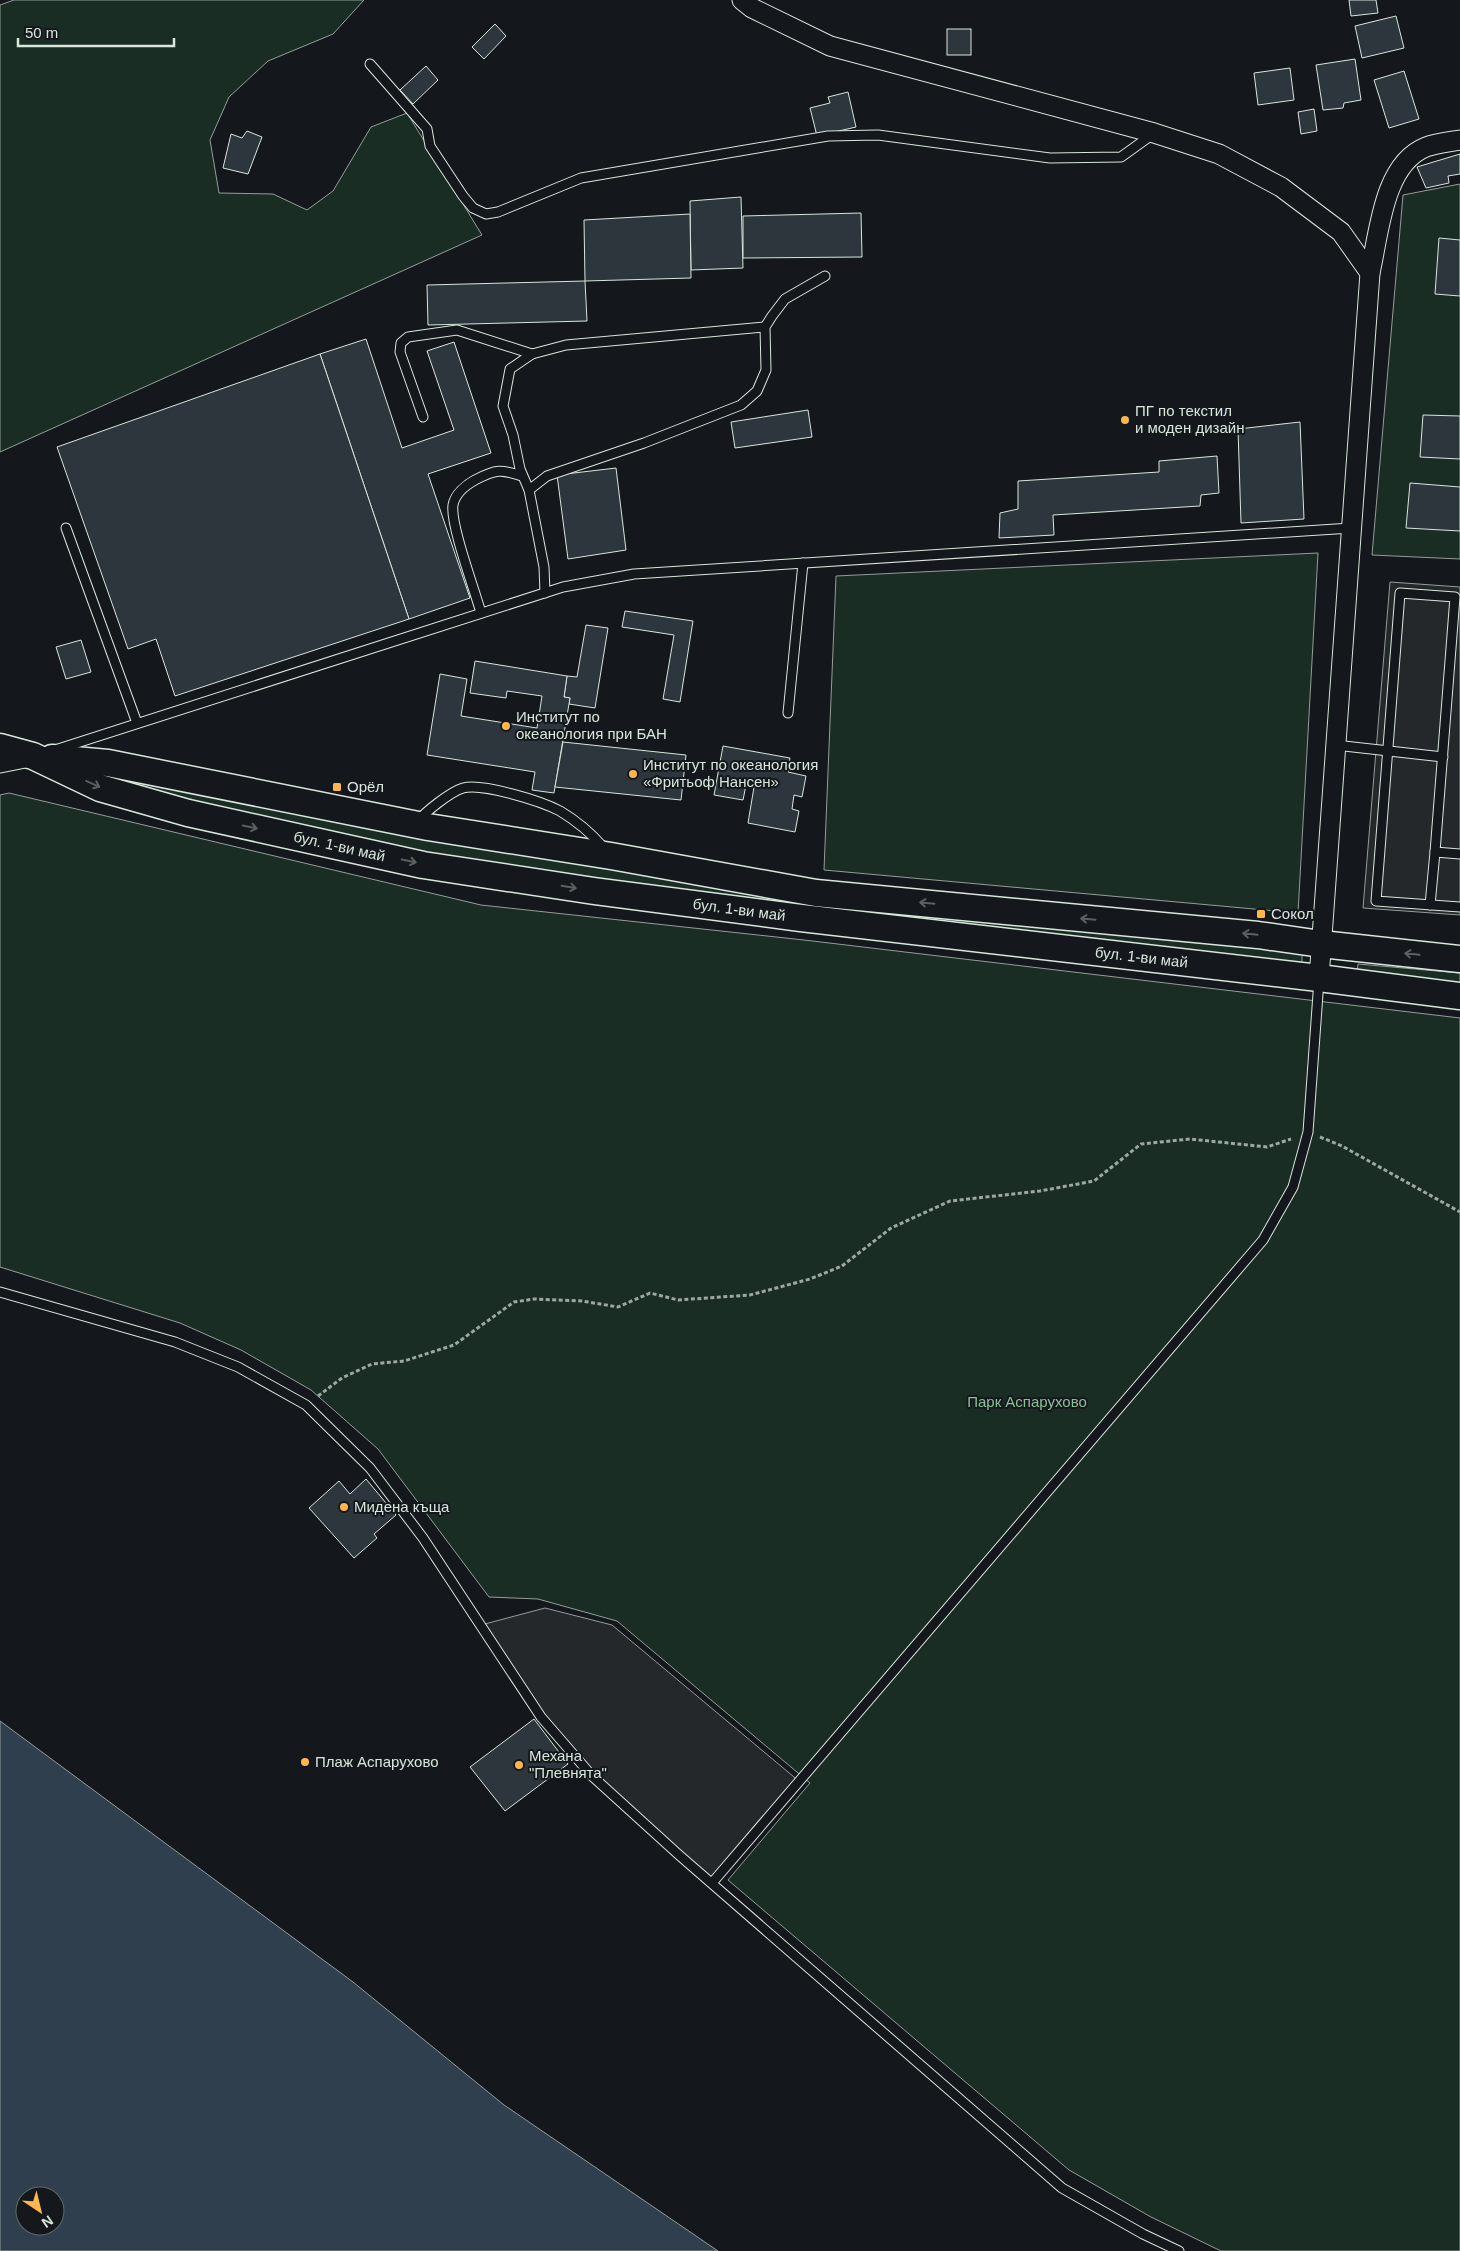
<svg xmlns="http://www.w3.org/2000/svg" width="1460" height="2251" viewBox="0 0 1460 2251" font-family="Helvetica,sans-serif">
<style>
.green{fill:#1a2d24;stroke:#939e99}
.parking{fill:#24282b;stroke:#939e99}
.water{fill:#2f3f4d;stroke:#939e99;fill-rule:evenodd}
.building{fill:#2c363c;stroke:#d8e6dc}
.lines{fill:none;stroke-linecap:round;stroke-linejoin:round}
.lane-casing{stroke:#d8e6dc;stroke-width:11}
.street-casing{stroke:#d8e6dc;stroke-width:21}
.secondary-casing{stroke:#d8e6dc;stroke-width:29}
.path{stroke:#9da8a2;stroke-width:3;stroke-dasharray:4 2.5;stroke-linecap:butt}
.lane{stroke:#14181c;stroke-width:9}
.street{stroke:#14181c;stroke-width:19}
.secondary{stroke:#14181c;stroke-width:26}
.oneway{stroke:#59605f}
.poi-dot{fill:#ffb74d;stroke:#14181c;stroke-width:2}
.labels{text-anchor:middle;stroke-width:4;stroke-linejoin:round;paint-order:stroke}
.poi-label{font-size:15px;fill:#d8e6dc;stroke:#14181c;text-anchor:start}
.street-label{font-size:15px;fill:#d8e6dc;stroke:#14181c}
.park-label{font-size:15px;fill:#8ac095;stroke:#14181c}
</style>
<rect width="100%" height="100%" fill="#14181c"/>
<g class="green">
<polygon points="14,0 364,0 333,34 268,61 229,97 210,140 219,193 273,194 307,210 333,191 371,127 407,113 482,235 0,452 0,5"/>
<polygon points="1460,184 1460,559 1372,555 1403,195"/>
<polygon points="1318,553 1298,913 824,870 836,576"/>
<polygon points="108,763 611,856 1303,941 1301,976 594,891 100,788"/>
<polygon points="9,793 481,905 804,940 1460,1018 1460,2251 1221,2251 1151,2217 1069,2170 728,1880 810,1783 617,1621 538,1599 489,1597 378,1449 311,1390 241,1350 180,1323 0,1267 0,795"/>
<polygon points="1358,964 1460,973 1460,986 1357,973"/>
</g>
<g class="parking">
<polygon points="1390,582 1460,587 1460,915 1363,908"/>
<polygon points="545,1608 612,1625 800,1782 712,1883 592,1776 541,1717 481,1625"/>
</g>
<path class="water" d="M0 1721 353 1982 504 2105 718 2251H0ZM25 2196H55V2226H25Z"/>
<g class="building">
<polygon points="1349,0 1376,0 1378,13 1351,16"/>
<polygon points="1396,16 1404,48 1362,58 1355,26"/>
<polygon points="495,24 506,36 484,59 472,47"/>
<rect x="947" y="29" width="24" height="26"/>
<polygon points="1355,59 1361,100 1344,103 1343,108 1323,110 1316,65"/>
<polygon points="426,66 438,80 413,104 400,90"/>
<polygon points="1290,68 1294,100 1258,105 1254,73"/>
<polygon points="1404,71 1419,119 1389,128 1374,80"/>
<polygon points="848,92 856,127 817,136 810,108 830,103 828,97"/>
<polygon points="1314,109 1317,131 1301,134 1298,112"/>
<polygon points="247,131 262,137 248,174 223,168 231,134 242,138"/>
<polygon points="1460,154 1460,174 1448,176 1449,183 1426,188 1417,167"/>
<polygon points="741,197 743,268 691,270 690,201"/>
<polygon points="861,213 862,257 743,258 743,216"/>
<polygon points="690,214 691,278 585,281 584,220"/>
<polygon points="1439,238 1460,240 1460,296 1435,294"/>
<polygon points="585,281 587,321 428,325 427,285"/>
<polygon points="366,339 402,448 454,430 427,351 454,342 491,453 428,474 470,598 409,619 320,354"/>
<polygon points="320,354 409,619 175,696 156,639 128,649 57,447"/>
<polygon points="808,410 812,437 735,448 731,422"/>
<polygon points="1423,415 1460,416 1460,459 1420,457"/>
<polygon points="1300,422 1304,519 1241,523 1238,429"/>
<polygon points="1217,456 1219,493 1201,495 1200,506 1053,515 1054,535 999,538 1000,513 1018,509 1018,481 1159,472 1159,461"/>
<polygon points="616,468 626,550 568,559 557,475"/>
<polygon points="1410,483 1460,487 1460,531 1406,528"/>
<polygon points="625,611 693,621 680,702 663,699 674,635 622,627"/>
<polygon points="586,625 608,628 595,708 569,704 570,698 564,697 567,676 577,677"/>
<polygon points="81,640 91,672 66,679 56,647"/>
<polygon points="475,661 567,676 564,697 570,698 554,793 532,790 535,772 427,755 440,674 467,679 461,716 537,728 542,696 507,691 506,698 470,693"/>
<polygon points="563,742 686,755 681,800 555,787"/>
<polygon points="723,746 790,758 788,772 806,776 802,797 794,795 792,809 799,811 795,832 748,823 755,781 747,780 743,800 714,795"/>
<polygon points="366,1479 396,1515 374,1534 377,1538 354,1558 309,1508 339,1481 350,1494"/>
<polygon points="534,1719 568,1764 505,1811 470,1767"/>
</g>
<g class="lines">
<g class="lane-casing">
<g id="lane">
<polyline points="370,64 427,129 430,146 463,196 473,208 486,214 498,212 581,178 828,136 878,135 1050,158 1121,157 1153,134"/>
<polyline points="423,417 400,352 401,343 408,337 457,330 532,354"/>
<polyline points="529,490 547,476 644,443 741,405 757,391 766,370 765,327 772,316 785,299 825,276"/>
<polyline points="66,528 137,723"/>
<polyline points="545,593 544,567 529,490 520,469 513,435 503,406 510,369 532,354 566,345 765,327"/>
<path d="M481 613C475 591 450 524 453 505 455 494 466 485 475 480 496 469 501 469 522 476"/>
<polyline points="788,713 803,563"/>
<polyline points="1335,745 1443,757"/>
<polyline points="55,750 563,587 634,574 1351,528"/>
<path d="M417 822C425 812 450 792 463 788 483 783 541 801 560 811 577 821 591 833 604 848"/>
<polyline points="1460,854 1435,852 1455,597 1400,593 1376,901 1460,907"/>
<polyline points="1430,905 1435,852"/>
<polyline points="0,1292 175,1342 238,1367 306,1405 370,1468 423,1538 541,1717 592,1776 679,1855 1062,2188 1143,2234 1179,2251"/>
<polyline points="712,1883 1263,1240 1293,1187 1308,1132 1319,980"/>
</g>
</g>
<g class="street-casing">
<g id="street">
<polyline points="742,0 752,8 830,46 1154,133 1219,154 1281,187 1341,232 1370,273 1319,978"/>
<path d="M1370 273C1379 234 1383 164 1426 147 1436 143 1449 142 1460 140"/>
<polyline points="0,763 30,757"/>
</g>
</g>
<g class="secondary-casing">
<g id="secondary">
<path id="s1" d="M0 747 33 756 100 788 188 813 423 865 594 891 801 918 1319 978 1460 996"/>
<polyline points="52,758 108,763 428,827 611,856 816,893 1258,935 1321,944 1460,959"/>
</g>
</g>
<g class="path">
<polyline points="1320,1137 1342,1146 1460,1212"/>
<polyline points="318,1396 342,1378 372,1364 404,1361 454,1345 514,1302 534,1299 582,1301 618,1307 650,1293 678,1300 750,1295 810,1279 842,1266 891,1228 950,1201 1040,1191 1094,1181 1141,1144 1190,1139 1267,1147 1291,1139"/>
</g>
<use href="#lane" class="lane"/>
<use href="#street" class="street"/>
<use href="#secondary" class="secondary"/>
</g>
<defs><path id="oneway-shaft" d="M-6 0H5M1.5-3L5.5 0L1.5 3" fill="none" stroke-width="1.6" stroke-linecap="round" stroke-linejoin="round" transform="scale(1.25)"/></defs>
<g class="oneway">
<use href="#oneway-shaft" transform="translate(93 784) rotate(24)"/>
<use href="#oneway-shaft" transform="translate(250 827) rotate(12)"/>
<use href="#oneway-shaft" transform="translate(409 861) rotate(12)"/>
<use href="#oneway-shaft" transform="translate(569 887) rotate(9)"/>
<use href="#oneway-shaft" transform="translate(927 903) rotate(-175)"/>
<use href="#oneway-shaft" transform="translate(1088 919) rotate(-175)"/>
<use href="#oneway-shaft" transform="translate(1250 934) rotate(-174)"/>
<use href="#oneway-shaft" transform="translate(1412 954) rotate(-174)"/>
</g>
<g class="poi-dot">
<circle cx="1125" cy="420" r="5"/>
<circle cx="506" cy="726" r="5"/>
<circle cx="633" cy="774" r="5"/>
<rect x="332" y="782" width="10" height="10" rx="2.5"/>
<rect x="1256" y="909" width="10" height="10" rx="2.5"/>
<circle cx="344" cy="1507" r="5"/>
<circle cx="305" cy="1762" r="5"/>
<circle cx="519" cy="1765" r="5"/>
</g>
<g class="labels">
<g class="poi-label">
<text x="1135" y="416">ПГ по текстил<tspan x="1135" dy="17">и моден дизайн</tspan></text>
<text x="516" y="722">Институт по<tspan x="516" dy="17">океанология при БАН</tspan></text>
<text x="643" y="770">Институт по океанология<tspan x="643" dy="17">«Фритьоф Нансен»</tspan></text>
<text x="347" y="792">Орёл</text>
<text x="1271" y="919">Сокол</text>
<text x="354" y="1512">Мидена къща</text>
<text x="529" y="1761">Механа<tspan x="529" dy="17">"Плевнята"</tspan></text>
<text x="315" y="1767">Плаж Аспарухово</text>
</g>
<g class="street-label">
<text dy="5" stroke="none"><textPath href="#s1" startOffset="355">бул. 1-ви май</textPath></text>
<text dy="5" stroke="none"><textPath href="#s1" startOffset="760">бул. 1-ви май</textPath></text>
<text dy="5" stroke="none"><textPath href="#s1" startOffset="1165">бул. 1-ви май</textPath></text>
</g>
<g class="park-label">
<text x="1027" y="1407">Парк Аспарухово</text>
</g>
</g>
<g transform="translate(40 2211) rotate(145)"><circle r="24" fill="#14181c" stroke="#626a69"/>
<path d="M0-4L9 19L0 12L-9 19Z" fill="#ffb74d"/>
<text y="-8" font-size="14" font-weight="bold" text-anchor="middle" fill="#d8e6dc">N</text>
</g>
<path d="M18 38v8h156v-8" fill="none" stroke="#d8e6dc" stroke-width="2.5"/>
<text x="25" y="38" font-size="15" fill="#d8e6dc" stroke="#14181c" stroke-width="4" paint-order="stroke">50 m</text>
</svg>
